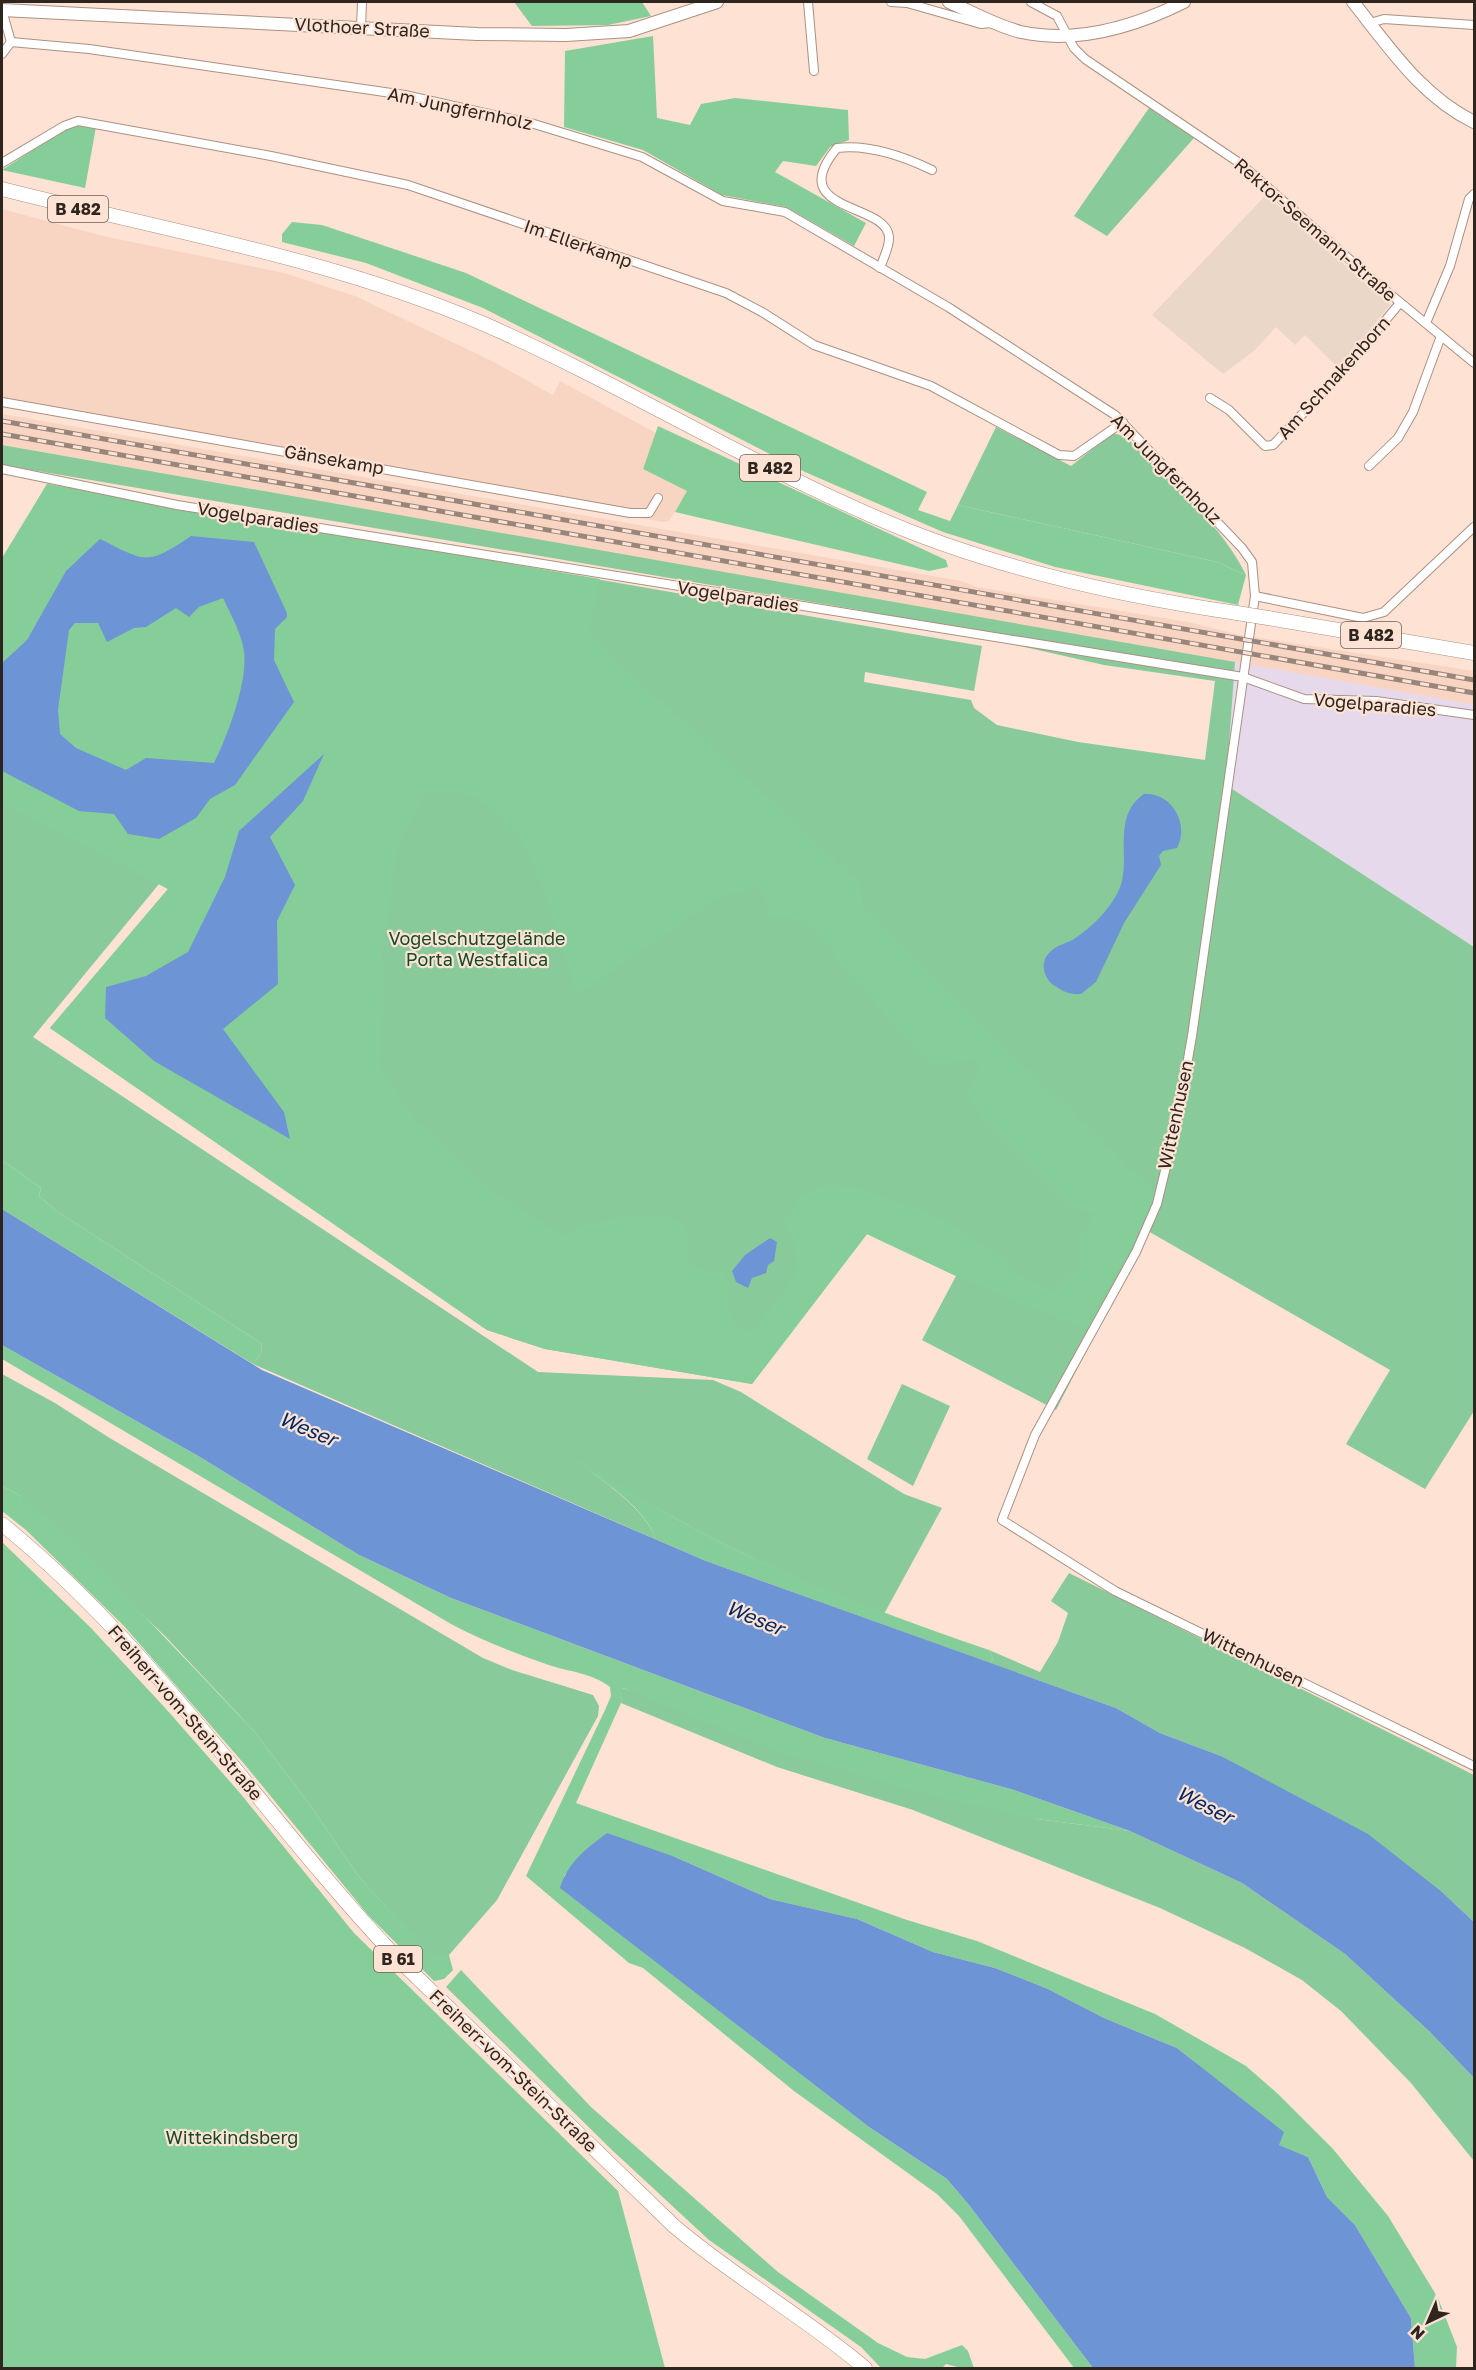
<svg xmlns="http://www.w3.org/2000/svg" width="1476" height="2370" viewBox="0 0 1476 2370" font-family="'Golos Text',sans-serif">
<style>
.built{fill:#f8d5c2}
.industrial{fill:#e7d9ec}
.education{fill:#ead7c8}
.green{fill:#88ca99}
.forest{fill:#86ce99;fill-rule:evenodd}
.water{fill:#6d95d5;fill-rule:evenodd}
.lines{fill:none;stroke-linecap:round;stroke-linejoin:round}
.street-casing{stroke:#ab9183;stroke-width:10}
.secondary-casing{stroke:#ab9183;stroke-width:14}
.primary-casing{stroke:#ab9183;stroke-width:15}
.street{stroke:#fff;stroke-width:8}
.secondary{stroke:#fff;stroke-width:12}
.primary{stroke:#fff;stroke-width:14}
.rail-casing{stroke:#98857b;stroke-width:5}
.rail{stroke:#fee2d3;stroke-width:3;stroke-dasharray:9;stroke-linecap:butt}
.primary-bridge-casing{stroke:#ab9183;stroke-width:15;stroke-linecap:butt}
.primary-bridge{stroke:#fff;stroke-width:14}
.labels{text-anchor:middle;stroke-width:4.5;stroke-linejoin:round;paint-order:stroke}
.shield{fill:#fee2d3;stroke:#6d5e55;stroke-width:1.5}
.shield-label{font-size:16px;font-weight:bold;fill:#2f251f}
.street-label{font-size:18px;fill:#2f251f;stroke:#fee2d3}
.park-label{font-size:18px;fill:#144a28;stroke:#fee2d3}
.water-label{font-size:20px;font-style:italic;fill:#052a63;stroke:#fee2d3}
</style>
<rect width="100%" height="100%" fill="#fee2d3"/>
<g class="built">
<polygon points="2,209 103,236 284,273 355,296 490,360 553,395 560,381 656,433 643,469 688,491 669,521 663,522 2,404"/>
<polygon points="2,414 961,581 977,587 1188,622 1240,635 1474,671 1474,705 2,445"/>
</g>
<polygon class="industrial" points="1235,662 1474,705 1474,947 1226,785"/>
<polygon class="education" points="1266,195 1390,305 1338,368 1305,335 1295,345 1276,327 1255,350 1223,374 1152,315"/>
<g class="green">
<polygon points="1149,108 1194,138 1107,236 1074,216"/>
<path d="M996 427 1071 466 1113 433 1126 437C1166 478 1221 523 1246 575L1217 562 958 505Z"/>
<path d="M2 445 1235 662 1226 785 1474 947V1411L1425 1489 1346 1444 1390 1370 1148 1231 1056 1410 922 1340 956 1276 867 1234 752 1384 545 1349 487 1330 50 1028 168 889 159 884 33 1037 538 1372 713 1380 741 1392 904 1494 942 1508 884 1614C775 1573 675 1522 577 1461 601 1480 647 1509 655 1539L253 1364 261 1354 262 1344 58 1212 39 1196 41 1188 2 1160V558L47 484 982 646 974 691 865 672 864 682 971 700 974 708 997 725 1078 742 1205 760 1215 681 1104 665 865 611 2 465Z"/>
<polygon points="2,1374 55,1403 108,1437 483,1658 512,1670 593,1695 599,1706 598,1716 497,1900 449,1955 431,1956 359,1877 311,1806 253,1730 165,1636 19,1495 2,1486"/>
<polygon points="902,1384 950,1406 913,1486 867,1459"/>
<polygon points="1069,1573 1474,1775 1474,1922 1442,1892 1221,1756 1160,1733 1116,1708 990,1663 993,1659 989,1650 1040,1672 1058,1642 1068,1613 1051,1601"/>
<polygon points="622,1688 1037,1819 1130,1831 1242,1883 1345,1954 1430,2032 1474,2078 1474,2161 1411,2083 1341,2011 1302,1980 1245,1948 1160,1908 913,1810 777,1767 621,1703"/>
</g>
<g class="forest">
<polygon points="514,2 642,2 651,16 608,25 532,26"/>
<polygon points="653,36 657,118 690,125 701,104 735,98 848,110 849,140 830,147 816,166 783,161 775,172 866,223 854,246 786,207 722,195 643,150 564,127 565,51"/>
<polygon points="81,125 96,127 85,188 2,170 67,128"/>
<polygon points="292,222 322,225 466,273 927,492 918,510 950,521 958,505 1217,562 1246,575 1238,605 1055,567 943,532 805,472 483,308 366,263 282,242 282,234"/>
<polygon points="658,426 946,560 948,567 929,571 675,512 687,491 643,469"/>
<path d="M47 484 600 579 589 636 859 881 864 908 1156 1194 1141 1227 1084 1329 956 1276 867 1234 752 1384 545 1349 487 1330 50 1028 168 889 2 803V771L79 811 114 814 128 834 196 818 210 799 235 785 294 702 274 660 275 629 287 617 191 536 162 556 66 571 27 640 2 663V561ZM323 755 303 801 270 837 295 885 277 921 278 984 223 1029 284 1112 289 1139 154 1061 106 987 146 976 188 952 225 877 239 831ZM427 790 475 795 520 835 548 900 577 995 716 899 757 887 764 894 769 917 803 919C847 967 886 1020 933 1065L974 1059 981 1070 967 1091 979 1114 1074 1209 1095 1213 1078 1241 1082 1263 1053 1292 1013 1271 1003 1258 945 1220 868 1191 830 1184 803 1195 783 1223 796 1247 798 1271 752 1333C716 1315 736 1301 724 1273L701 1269 690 1263C689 1254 690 1240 686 1231 670 1199 597 1223 572 1230L564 1236 476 1181 417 1122 379 1066 384 988 382 954 397 849Z"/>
<path d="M223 598C230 614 238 630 243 646 251 675 226 736 214 763L146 758 127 770 76 748 60 734 58 710 69 630 75 622 98 623 107 642 134 628 146 627 176 608 189 617 199 607Z"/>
<polygon points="2,1160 41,1188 39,1196 58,1212 262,1344 261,1354 253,1364 2,1209"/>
<path d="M2 1345 200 1457 359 1555 451 1598 825 1738 1014 1790 1130 1831 1037 1819 924 1793 782 1753 623 1688 621 1703 576 1803 907 1920 977 1941 1155 2014 1246 2066 1278 2094 1333 2149 1388 2216 1438 2298 1457 2347 1456 2368H1415L1411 2318 1355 2225 1327 2197 1308 2157 1278 2145 1283 2132 1177 2048 1104 2018 1048 1989 995 1968 933 1952 857 1919 770 1899 675 1857 565 1874 561 1888 869 2127 947 2179 969 2205 1093 2368H1074L959 2216 937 2194 794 2091 643 1968 629 1963 526 1876 605 1710 611 1696 610 1687C592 1673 570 1672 549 1665 515 1653 483 1641 451 1624L2 1359Z"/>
<path d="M576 1461H583C713 1550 841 1599 989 1650L993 1659 990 1663 706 1561 655 1539C647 1508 600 1479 576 1461Z"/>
<polygon points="2,1486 19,1495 72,1540 253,1730 311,1806 359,1877 431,1955 449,1955 453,1970 444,1979 434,1981 368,1915 246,1766 124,1626 26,1530 2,1511"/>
<polygon points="2,1542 91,1628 167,1710 240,1793 354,1933 618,2191 665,2368 2,2368"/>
<polygon points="461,1970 591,2107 778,2272 878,2343 907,2357 925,2359 962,2345 968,2351 974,2368 961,2368 946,2364 942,2368 881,2368 861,2347 709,2240 613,2151 446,1987"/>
</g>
<g class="water">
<path d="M191 536 254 542 287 613V617L275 629 274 660 294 702 235 785 210 799 196 818 159 839 128 834 114 814 79 811 2 771V663L27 640 66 571 100 539C146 562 147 566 191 536ZM223 598C230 613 242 634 244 651 248 682 228 735 214 763L146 758 126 770 76 748 60 734 58 710 69 630 75 623H98L107 642 134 628 146 627 176 608 189 617 199 607Z"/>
<polygon points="324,754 303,801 270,837 295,885 277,921 278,984 223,1029 284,1112 290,1139 154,1061 105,1018 106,987 146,976 188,952 225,877 239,831"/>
<path d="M1144 794C1172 792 1190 825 1177 848L1163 851 1159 856 1161 865 1124 923 1096 982 1081 994C1069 995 1062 991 1052 984 1043 976 1040 961 1050 952 1057 945 1067 943 1074 939 1091 928 1109 910 1118 892 1134 862 1109 818 1144 794Z"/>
<polygon points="2,1209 262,1370 706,1561 1116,1708 1160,1733 1221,1756 1368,1834 1442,1892 1474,1922 1474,2078 1430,2032 1345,1954 1242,1883 1130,1831 1014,1790 825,1738 451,1598 359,1555 200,1457 2,1345"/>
<polygon points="770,1238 777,1242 774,1261 768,1265 766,1273 752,1278 748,1288 736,1282 732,1271 745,1255"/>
<path d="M607 1833 675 1857 770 1899 857 1919 933 1952 995 1968 1048 1989 1104 2018 1177 2048 1284 2132 1279 2145 1308 2157 1327 2197 1355 2225 1411 2318 1415 2368H1093L969 2205 947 2179 869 2127 560 1888C568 1862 586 1849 607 1833Z"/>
</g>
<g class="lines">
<g class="street-casing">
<g id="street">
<polyline points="808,2 814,71"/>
<polyline points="891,2 907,3 981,24 991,23"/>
<polyline points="1031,2 1057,16 1074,48 1085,59 1241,164 1373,280 1474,363"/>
<polyline points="2,10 11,42"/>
<polyline points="1370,23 1384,19 1474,25"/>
<polyline points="361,28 362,2"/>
<polyline points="11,42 89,49 405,95 534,124 642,157 723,201 785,212 948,307 1115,415 1242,548 1252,562 1255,596 1192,1036 1178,1117 1157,1204 1136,1252 1035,1435 1002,1520 1115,1591 1474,1766"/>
<polyline points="2,54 11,42"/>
<polyline points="2,163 64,126 78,121 271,156 408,185 726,293 762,312 814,345 931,386 1059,455 1074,456 1123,422"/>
<path d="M880 268C883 259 890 246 889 237 887 202 783 213 837 148 869 144 903 156 932 170"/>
<polyline points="1426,323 1450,266 1469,199 1474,194"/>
<polyline points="1210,398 1229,410 1265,446 1273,445 1342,372 1400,303"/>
<polyline points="2,402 630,513 649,513 658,498"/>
<polyline points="1369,466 1398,438 1413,412 1441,336"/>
<polyline points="2,469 177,505 1243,677 1304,699 1376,701 1474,715"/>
<polyline points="1255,596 1363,618 1384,612 1474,527"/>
</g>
</g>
<g class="secondary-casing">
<g id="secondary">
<path d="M949 2C972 12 996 26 1021 32 1077 44 1134 27 1184 2"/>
<path d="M1353 2C1389 47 1421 96 1474 122"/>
<polyline points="2,10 477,34 566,35 629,31 717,2"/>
</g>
</g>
<g class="primary-casing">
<g id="primary">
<path d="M2 189C163 230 330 258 484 324 617 382 741 459 875 517 989 567 1114 595 1237 613"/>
<polyline points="1268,618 1474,653"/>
<path d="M2 1524C154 1647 262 1815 395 1956L674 2226C735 2278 805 2317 865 2368"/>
</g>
</g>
<use href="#street" class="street"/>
<use href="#secondary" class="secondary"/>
<use href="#primary" class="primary"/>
<g class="rail-casing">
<g id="rail">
<polyline points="2,421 1474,680"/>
<polyline points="2,434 1474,693"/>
</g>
</g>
<use href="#rail" class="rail"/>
<g class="primary-bridge-casing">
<polyline id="primary-bridge" points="1237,613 1268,618"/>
</g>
<use href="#primary-bridge" class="primary-bridge"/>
</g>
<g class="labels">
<g class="shield">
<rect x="48" y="196" width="60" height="26" rx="4.5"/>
<rect x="740" y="455" width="60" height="26" rx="4.5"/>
<rect x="1341" y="622" width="60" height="26" rx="4.5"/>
<rect x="374" y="1946" width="48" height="26" rx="4.5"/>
</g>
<g class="shield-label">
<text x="78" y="215">B 482</text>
<text x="770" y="474">B 482</text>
<text x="1371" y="641">B 482</text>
<text x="398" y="1965">B 61</text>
</g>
<g class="street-label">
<text transform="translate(362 28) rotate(3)" y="6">Vlothoer Straße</text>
<text transform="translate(460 109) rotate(12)" y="6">Am Jungfernholz</text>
<text transform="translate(1315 230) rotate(41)" y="6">Rektor-Seemann-Straße</text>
<text transform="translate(578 244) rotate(19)" y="6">Im Ellerkamp</text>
<text transform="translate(1334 378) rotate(-48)" y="6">Am Schnakenborn</text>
<text transform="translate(334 460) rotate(10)" y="6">Gänsekamp</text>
<text transform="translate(1166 469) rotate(45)" y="6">Am Jungfernholz</text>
<text transform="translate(258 518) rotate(9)" y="6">Vogelparadies</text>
<text transform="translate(738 597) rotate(9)" y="6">Vogelparadies</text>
<text transform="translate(1375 705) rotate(5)" y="6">Vogelparadies</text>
<text transform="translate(1176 1115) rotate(-78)" y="6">Wittenhusen</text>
<text transform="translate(1253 1658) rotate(26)" y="6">Wittenhusen</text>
<text transform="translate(185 1713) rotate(49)" y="6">Freiherr-vom-Stein-Straße</text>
<text transform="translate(513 2071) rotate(44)" y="6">Freiherr-vom-Stein-Straße</text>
</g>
<g class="park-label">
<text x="477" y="945">Vogelschutzgelände<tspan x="477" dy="21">Porta Westfalica</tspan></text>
<text x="232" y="2144">Wittekindsberg</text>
</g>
<g class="water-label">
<text transform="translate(308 1429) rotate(23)" y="7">Weser</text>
<text transform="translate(755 1618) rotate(23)" y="7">Weser</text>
<text transform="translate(1205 1805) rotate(27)" y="7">Weser</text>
</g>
</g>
<rect width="1476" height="2370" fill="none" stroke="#2f251f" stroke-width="6"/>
<g transform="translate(1428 2322) rotate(224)" stroke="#fee2d3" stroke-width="4.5" paint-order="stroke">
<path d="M0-4.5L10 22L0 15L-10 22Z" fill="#2f251f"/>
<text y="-9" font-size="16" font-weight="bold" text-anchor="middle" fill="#2f251f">N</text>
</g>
</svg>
